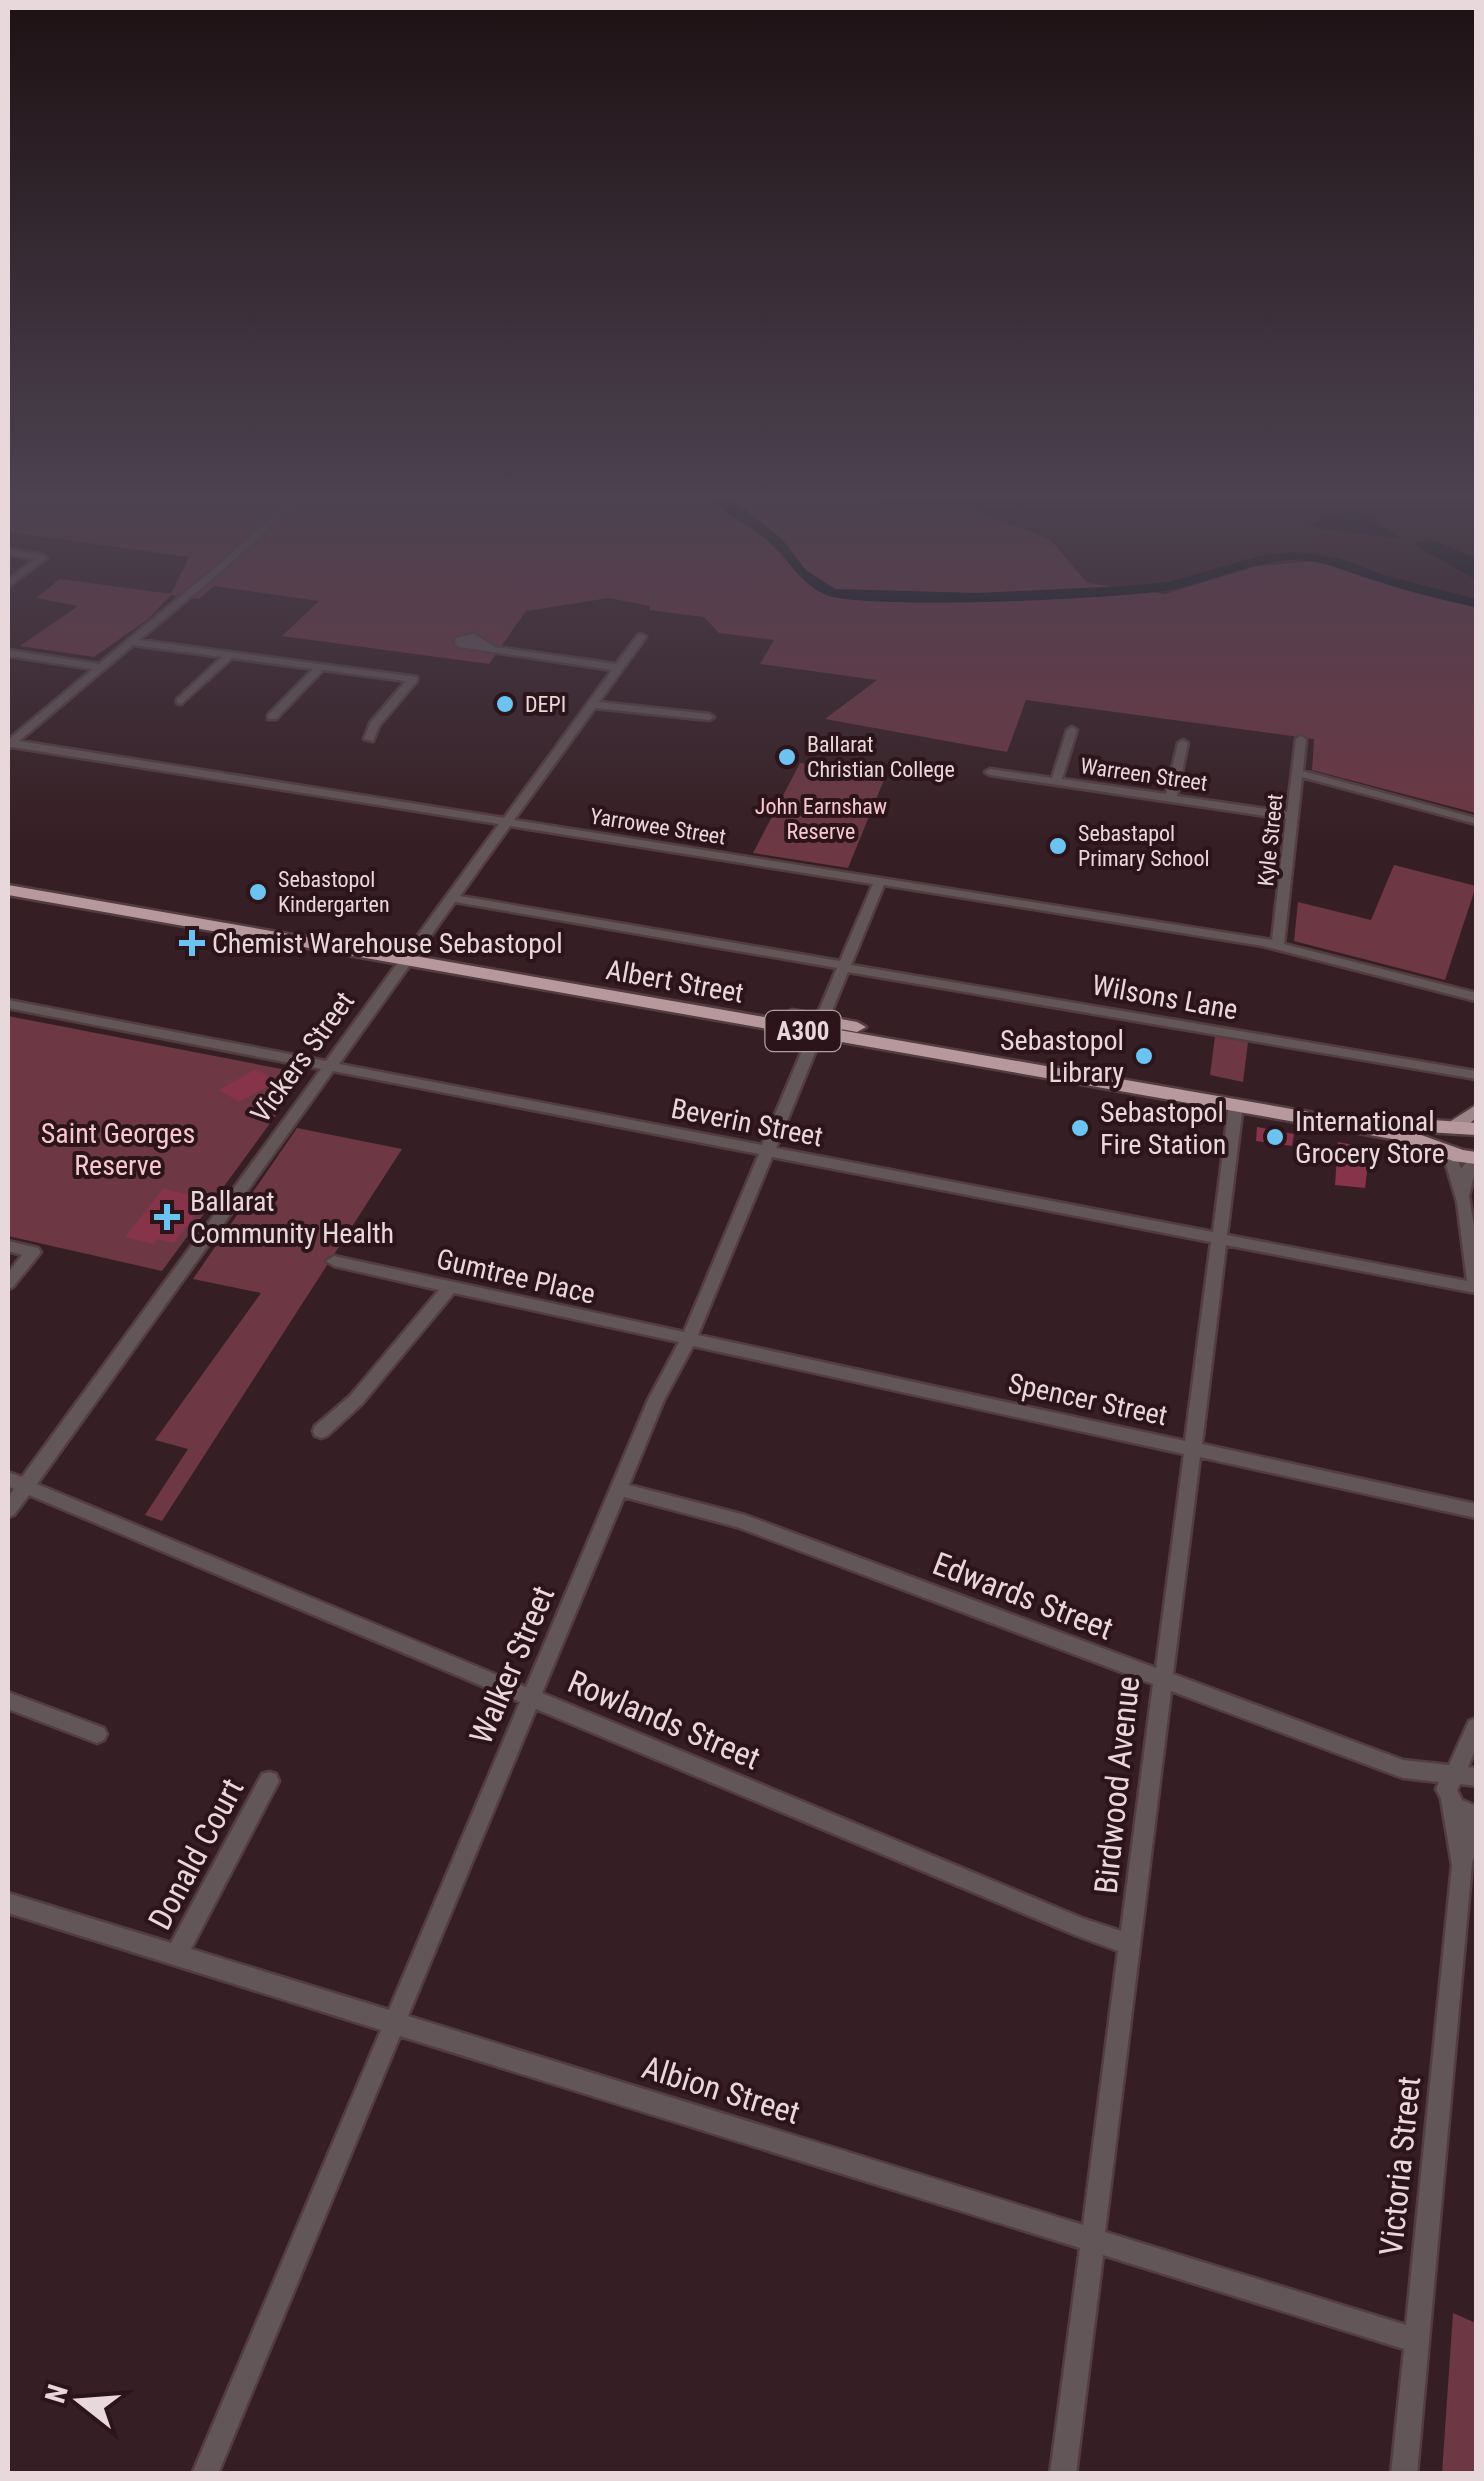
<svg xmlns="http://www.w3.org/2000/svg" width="1484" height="2481" viewBox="0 0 1484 2481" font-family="'Roboto Condensed',sans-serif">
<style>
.green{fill:#6d3744}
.water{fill:#07131a}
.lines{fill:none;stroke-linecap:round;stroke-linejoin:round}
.river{fill:#07131a;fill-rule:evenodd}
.building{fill:#87344b}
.minor-casing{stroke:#533d41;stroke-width:5}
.major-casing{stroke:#533d41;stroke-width:4}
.highway-casing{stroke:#533d41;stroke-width:5}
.minor{fill:#635658;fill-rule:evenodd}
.major{fill:#9e858a;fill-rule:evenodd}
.highway{fill:#b6989d;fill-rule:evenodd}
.poi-dot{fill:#6cc3f2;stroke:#2b151a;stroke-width:4}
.labels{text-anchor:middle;stroke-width:8;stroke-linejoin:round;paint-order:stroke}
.far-poi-label{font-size:22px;fill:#e9d8db;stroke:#2b151a;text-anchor:start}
.far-street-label{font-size:22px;fill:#e9d8db;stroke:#2b151a}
.far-park-label{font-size:22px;fill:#fac7d1;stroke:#2b151a}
.shield{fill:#2b151a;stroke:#b09ea1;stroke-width:2.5}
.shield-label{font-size:25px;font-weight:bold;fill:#e9d8db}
.poi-label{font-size:28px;fill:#e9d8db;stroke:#2b151a;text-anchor:start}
.street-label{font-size:28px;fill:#e9d8db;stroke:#2b151a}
.park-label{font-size:28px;fill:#fac7d1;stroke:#2b151a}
.near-street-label{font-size:32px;fill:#e9d8db;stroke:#2b151a}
</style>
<rect width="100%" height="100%" fill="#361f24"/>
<g class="green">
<polygon points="27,494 867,494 887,508 957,504 1050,539 1087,583 1165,594 1257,566 1316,561 1476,608 1476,813 1312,770 1314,739 1026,700 1007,752 825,719 877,680 760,664 774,640 719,633 704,617 649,610 650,606 609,598 526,611 489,664 282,636 319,601 214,586 199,599 171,595 147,620 94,657 20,646 78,606 36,598 60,579 171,594 189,557 8,532 8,506"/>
<polygon points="800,763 886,775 848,868 753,853"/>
<polygon points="1394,865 1476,886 1445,980 1294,941 1298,902 1371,920"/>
<polygon points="8,1016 302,1073 304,1077 162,1271 8,1236"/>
<polygon points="1215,1036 1248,1042 1243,1082 1210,1075"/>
<polygon points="297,1128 402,1149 162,1521 145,1515 188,1449 155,1440 261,1293 193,1279"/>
<polygon points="1453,2313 1476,2323 1476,2473 1442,2473"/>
</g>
<g class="water">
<polygon points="1341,511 1359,511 1402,539 1316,528 1309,524"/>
<polygon points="1430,539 1476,558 1476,580 1413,544"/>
</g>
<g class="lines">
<path class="river" d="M702 494H717L742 507 782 539 806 570 835 589 977 593 1125 586 1169 582 1259 556 1295 552 1336 557 1384 575 1476 599V607C1442 600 1406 591 1373 580 1346 572 1322 559 1292 560 1251 562 1214 580 1174 589 1131 599 855 611 824 594 799 582 789 560 769 542 749 524 721 512 702 494Z"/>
</g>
<g class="building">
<polygon points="256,1069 277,1081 239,1102 219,1090"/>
<polygon points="1257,1127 1294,1134 1292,1146 1256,1141"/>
<polygon points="1338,1142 1370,1148 1365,1188 1335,1185"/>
<polygon points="163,1189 199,1197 186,1213 195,1215 174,1243 157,1239 154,1244 125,1237"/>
</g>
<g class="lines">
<g class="minor-casing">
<g id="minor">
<path d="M297 494H306L222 571 139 640 417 677V681L379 726 373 741 364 739 370 723 406 681 323 670 276 719H268V715L313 669 232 658 181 704 177 703V699L222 657 133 645 19 741 504 818 612 670 460 647 455 644 456 638 474 634 495 647 616 664 638 635 641 634 646 637 599 702 709 714 714 717 709 720 595 708 514 820 1272 940 1286 819 990 775 985 772 990 769 1052 778 1067 730 1072 727 1077 730 1062 779 1166 794 1178 743 1183 740 1188 743 1177 796 1287 812 1296 739 1301 736 1306 739 1303 771 1476 818V824L1302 777 1284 944 1476 993V1001L1263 946 884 885 851 965 1476 1071V1079L848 972 776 1148 1213 1232 1229 1105 1236 1101 1243 1105 1227 1235 1467 1281 1457 1202 1442 1151 1449 1146 1454 1148 1461 1169 1471 1156 1476 1154V1168L1469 1196 1476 1238V1293L1226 1245 1202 1444 1476 1504V1518L1200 1457 1173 1674 1403 1760 1449 1765 1469 1721 1476 1718V1748L1468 1767 1476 1768V1786L1460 1784 1457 1790 1462 1800 1476 1806V1851L1472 1863 1417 2474H1391L1404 2349 1103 2255 1076 2474H1050L1080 2248 400 2036 218 2474H192L381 2030 8 1913V1893L171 1943 262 1774 269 1772 276 1774 279 1781 191 1949 389 2010 520 1702 29 1495 14 1515 8 1517V1497L14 1489 8 1486V1472L22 1477 321 1069 8 1008V1000L326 1061 499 824 12 747 8 748V740L93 669 8 656V650L99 664 216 567ZM510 826 873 884 840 961 460 896ZM455 902 837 968 762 1145 339 1064ZM333 1071 759 1154 684 1332 334 1256 326 1261 334 1266 439 1290 350 1396 315 1426 313 1431 315 1436 321 1438 327 1436 362 1404 454 1293 679 1342 648 1400 526 1687 37 1484ZM772 1157 1211 1242 1185 1441 698 1335ZM693 1346 1184 1454 1156 1668 745 1515 629 1485 664 1400ZM624 1497 737 1527 1153 1684 1121 1931 1082 1918 542 1693ZM1171 1691 1403 1778 1439 1782 1436 1789 1441 1799 1452 1865 1406 2325 1105 2232ZM536 1709 1075 1935 1118 1951 1083 2225 408 2016Z"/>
<polygon points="8,549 43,555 47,558 8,587 8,580 35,559 8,555"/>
<polygon points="8,1241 38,1248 41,1252 13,1287 8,1289 8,1273 22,1255 8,1251"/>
<polygon points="8,1692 104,1728 107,1734 104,1740 97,1743 8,1709"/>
</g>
</g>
<g class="major-casing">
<polygon id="major" points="1476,1105 1476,1118 1463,1129 1451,1129 1449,1125 1451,1121"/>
</g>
<g class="highway-casing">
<g id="highway">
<polygon points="8,885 1395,1127 1396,1120 1403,1118 1476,1123 1476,1135 1410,1131 1463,1150 1476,1152 1476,1164 1453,1161 1398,1140 8,895"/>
<polygon points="792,1010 857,1022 866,1027 857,1032 786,1019 783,1015"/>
</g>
</g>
<use href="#minor" class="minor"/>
<use href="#major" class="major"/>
<use href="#highway" class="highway"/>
</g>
<linearGradient id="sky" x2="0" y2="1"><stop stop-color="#1e1114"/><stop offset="0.59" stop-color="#4c4250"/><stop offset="1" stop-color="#4c4250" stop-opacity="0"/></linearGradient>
<rect width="1484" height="841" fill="url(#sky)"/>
<g class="poi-dot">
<circle cx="505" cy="704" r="10"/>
<circle cx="787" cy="757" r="10"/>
<circle cx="1058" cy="846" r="10"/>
<circle cx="258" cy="892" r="10"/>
<path d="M187 928h10v10h10v10h-10v10h-10v-10h-10v-10h10z"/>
<circle cx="1144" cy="1056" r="10"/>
<circle cx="1080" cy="1128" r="10"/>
<circle cx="1275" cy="1137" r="10"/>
<path d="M162 1202h10v10h10v10h-10v10h-10v-10h-10v-10h10z"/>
</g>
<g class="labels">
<g class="far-poi-label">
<text x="525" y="712">DEPI</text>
<text x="807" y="752">Ballarat<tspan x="807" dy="25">Christian College</tspan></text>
<text x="1078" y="841">Sebastapol<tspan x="1078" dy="25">Primary School</tspan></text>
<text x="278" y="887">Sebastopol<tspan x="278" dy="25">Kindergarten</tspan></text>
</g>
<g class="far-street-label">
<text transform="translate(1144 774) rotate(8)" y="8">Warreen Street</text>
<text transform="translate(658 826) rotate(9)" y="8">Yarrowee Street</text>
<text transform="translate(1270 840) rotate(-84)" y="8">Kyle Street</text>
</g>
<g class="far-park-label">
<text x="821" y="814">John Earnshaw<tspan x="821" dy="25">Reserve</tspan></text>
</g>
<rect class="shield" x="765.5" y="1011" width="75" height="40" rx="8"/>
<g class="shield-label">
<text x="803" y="1040">A300</text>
</g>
<g class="poi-label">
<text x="212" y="953">Chemist Warehouse Sebastopol</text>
<text x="1124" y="1050" text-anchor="end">Sebastopol<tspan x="1124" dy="32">Library</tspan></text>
<text x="1100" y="1122">Sebastopol<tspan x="1100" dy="32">Fire Station</tspan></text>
<text x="1295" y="1131">International<tspan x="1295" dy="32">Grocery Store</tspan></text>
<text x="190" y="1211">Ballarat<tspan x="190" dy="32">Community Health</tspan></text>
</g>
<g class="street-label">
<text transform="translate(675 981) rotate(10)" y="10">Albert Street</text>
<text transform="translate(1165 997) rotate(10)" y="10">Wilsons Lane</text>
<text transform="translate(302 1057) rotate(-54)" y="10">Vickers Street</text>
<text transform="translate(747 1122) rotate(11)" y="10">Beverin Street</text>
<text transform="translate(516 1276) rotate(13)" y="10">Gumtree Place</text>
<text transform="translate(1088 1399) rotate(12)" y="10">Spencer Street</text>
</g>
<g class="park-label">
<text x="118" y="1143">Saint Georges<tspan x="118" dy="32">Reserve</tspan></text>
</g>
<g class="near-street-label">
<text transform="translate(1023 1596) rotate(21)" y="11">Edwards Street</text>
<text transform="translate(512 1665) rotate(-67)" y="11">Walker Street</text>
<text transform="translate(664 1720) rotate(23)" y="11">Rowlands Street</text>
<text transform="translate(1117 1785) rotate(-84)" y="11">Birdwood Avenue</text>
<text transform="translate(196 1854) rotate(-62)" y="11">Donald Court</text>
<text transform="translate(721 2090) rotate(17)" y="11">Albion Street</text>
<text transform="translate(1400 2166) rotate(-84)" y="11">Victoria Street</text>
</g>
</g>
<rect width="1484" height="2481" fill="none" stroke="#e9d8db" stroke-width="20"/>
<g transform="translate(80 2401) rotate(287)" stroke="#2b151a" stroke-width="8" paint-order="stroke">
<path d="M0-8L18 38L0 25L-18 38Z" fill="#e9d8db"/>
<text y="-15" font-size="28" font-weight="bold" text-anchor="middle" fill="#e9d8db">N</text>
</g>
</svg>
